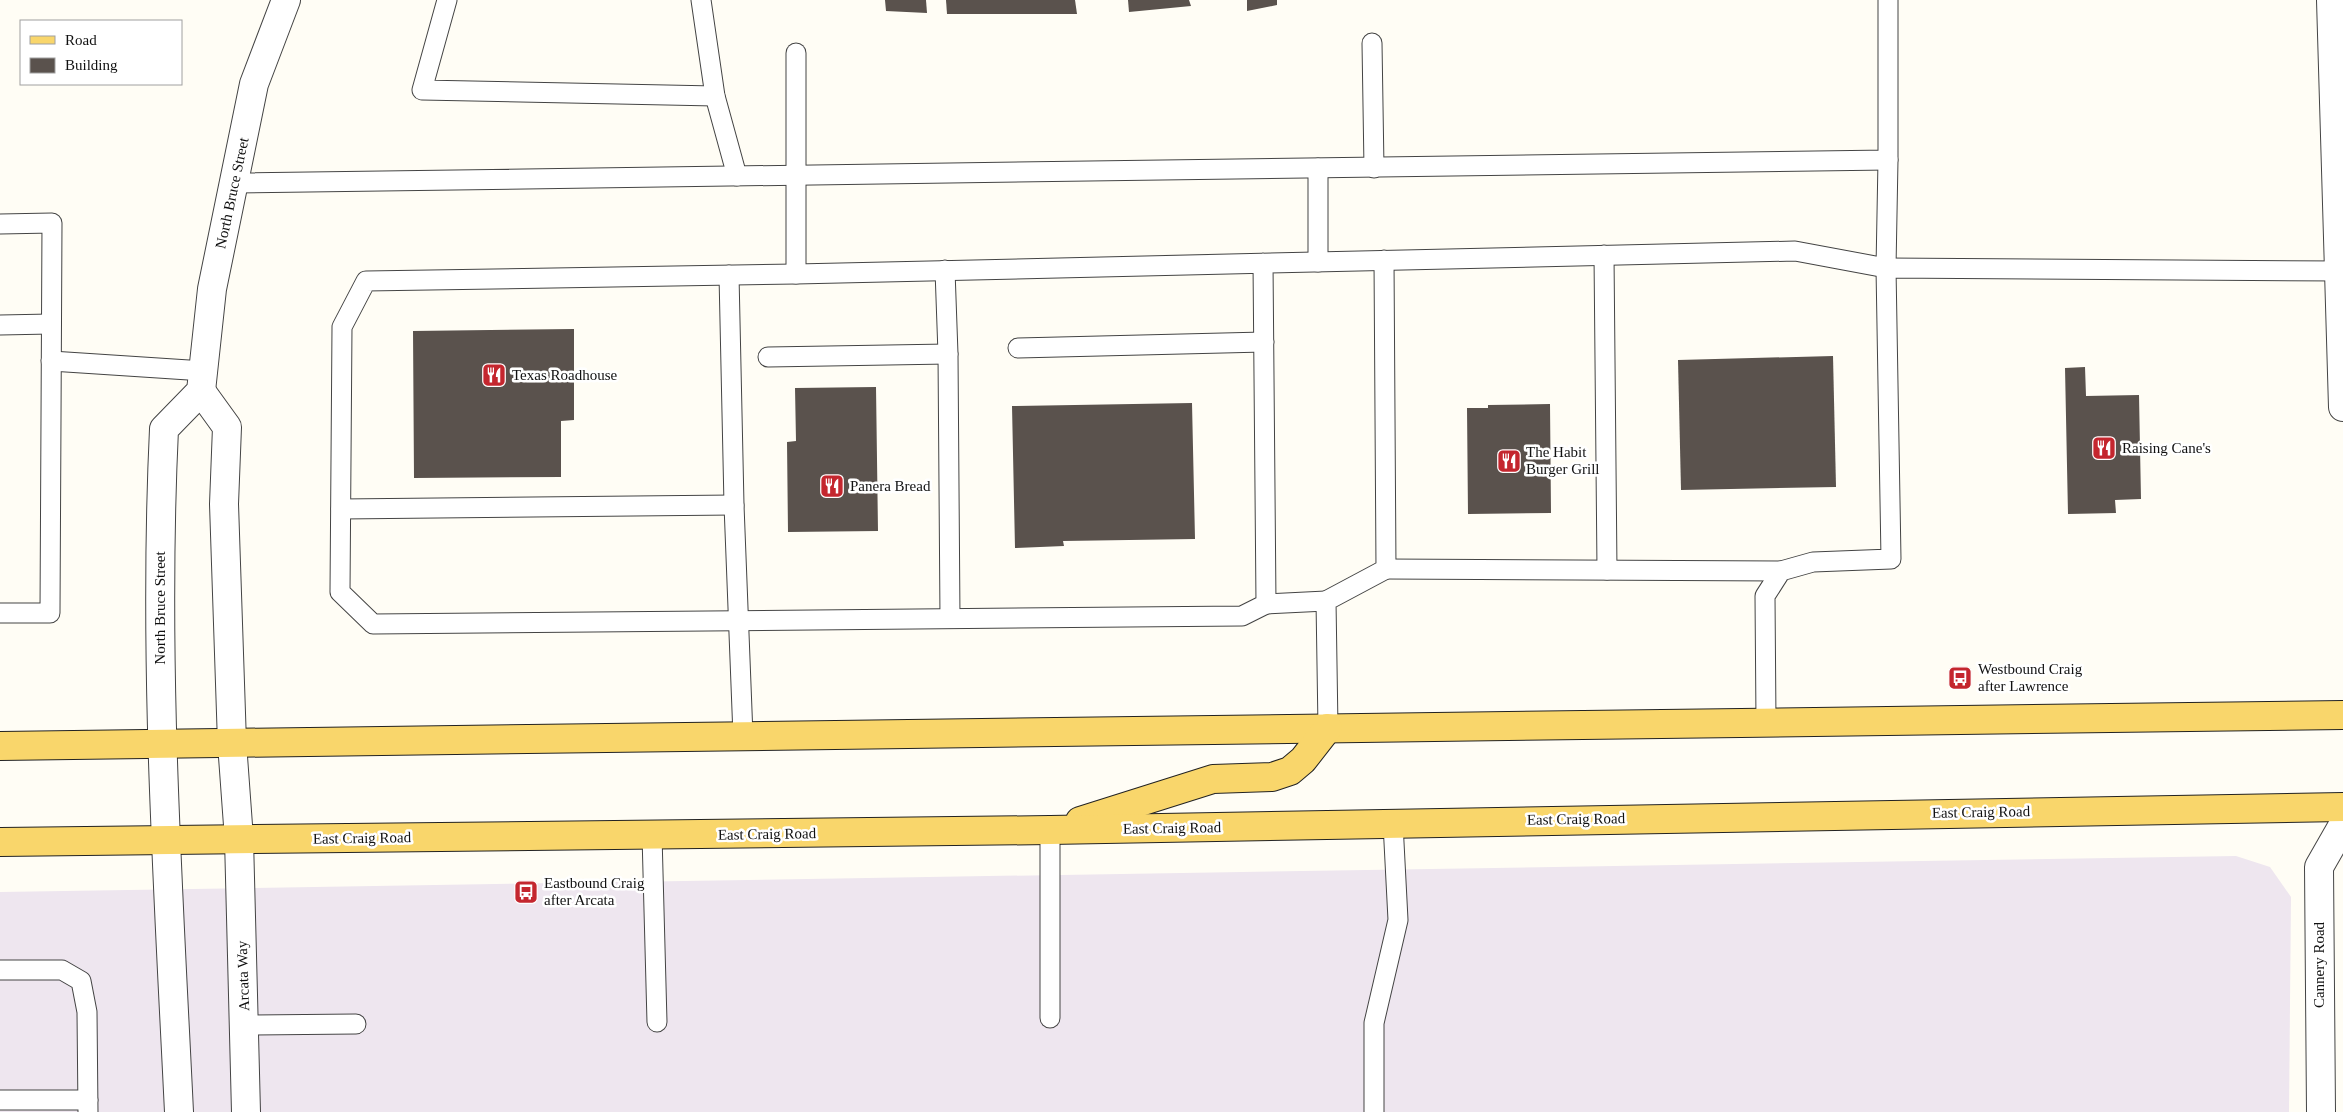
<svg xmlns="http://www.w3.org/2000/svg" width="2343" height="1112" viewBox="0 0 2343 1112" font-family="'Times New Roman',serif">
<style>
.industrial{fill:#eee6ef}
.building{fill:#5a524d}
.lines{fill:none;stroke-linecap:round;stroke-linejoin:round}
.service-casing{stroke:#444;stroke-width:21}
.minor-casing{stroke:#444;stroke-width:30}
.tertiary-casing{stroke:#444;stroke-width:30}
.primary-casing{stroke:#222;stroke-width:30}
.service{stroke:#fff;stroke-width:19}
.minor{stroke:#fff;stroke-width:28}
.tertiary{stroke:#fff;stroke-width:28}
.primary{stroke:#f9d66b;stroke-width:28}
.labels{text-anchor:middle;stroke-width:5;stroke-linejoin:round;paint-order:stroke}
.street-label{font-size:15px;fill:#111;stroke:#fff}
.poi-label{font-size:15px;fill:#111;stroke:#fff;text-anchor:start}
</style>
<rect width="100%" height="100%" fill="#fffdf5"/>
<polygon class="industrial" points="2236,856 2270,867 2291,897 2289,1112 0,1112 0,892"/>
<g class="building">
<polygon points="885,0 926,0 927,13 886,11"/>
<polygon points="946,0 1075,0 1077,14 947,14"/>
<polygon points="1128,0 1189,0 1191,6 1129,12"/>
<polygon points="1247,0 1277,0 1277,5 1247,11"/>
<polygon points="574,329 574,420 561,421 561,477 414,478 413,331"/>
<polygon points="1833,356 1836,487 1681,490 1678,360"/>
<polygon points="2085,367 2086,396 2139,395 2141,499 2115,500 2116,513 2068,514 2065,368"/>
<polygon points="876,387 878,531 788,532 787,442 796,441 795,388"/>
<polygon points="1192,403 1195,539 1063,541 1064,546 1015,548 1012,406"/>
<polygon points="1550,404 1551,513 1468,514 1467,408 1488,408 1488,405"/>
</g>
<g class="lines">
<g class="service-casing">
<g id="service">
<polyline points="447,0 422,90 715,96"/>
<polyline points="701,0 715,96 737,176"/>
<polyline points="1372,43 1374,168"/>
<polyline points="796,53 796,274"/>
<polyline points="1318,168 1318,262"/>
<polyline points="233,183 1888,160 1888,0"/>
<polyline points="0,224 52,223 50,613 0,613"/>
<polyline points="1604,255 1607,570"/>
<polyline points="1263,263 1266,604 1242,616 373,624 340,592 342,327 366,281 796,274 1795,251 1886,268 1888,160"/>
<polyline points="945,270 948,354 950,618"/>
<polyline points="729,275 734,505 743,736"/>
<polyline points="0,325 51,324"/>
<polyline points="1018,348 1264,342"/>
<polyline points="768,357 948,354"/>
<polyline points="51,361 204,371"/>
<polyline points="341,509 734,505"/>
<polyline points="1386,569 1781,571"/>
<polyline points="1266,604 1326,601"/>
<polyline points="1766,722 1765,596 1781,571 1813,562 1891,559 1886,268 2343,271"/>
<polyline points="1328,728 1326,601 1386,569 1384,260"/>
<polyline points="1050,830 1050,1018"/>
<polyline points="652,835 657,1022"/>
<polyline points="0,970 62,970 81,981 87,1012 88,1112"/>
<polyline points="244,1025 356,1024"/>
<polyline points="0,1100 88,1100"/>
<polyline points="1374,1112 1374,1023 1398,920 1393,823"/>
</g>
</g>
<g class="minor-casing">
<polyline id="minor" points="2321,1112 2319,867 2343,825"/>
</g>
<g class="tertiary-casing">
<g id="tertiary">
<polyline points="2331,0 2343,407"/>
<polyline points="201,391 227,427 224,504 232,743 239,839 246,1112"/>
<path d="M179 1112C168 884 153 657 164 429L201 391 212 289 254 84 286 0"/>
</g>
</g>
<g class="primary-casing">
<g id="primary">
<polyline points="0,746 2343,715"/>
<polyline points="1080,821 1213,779 1272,777 1290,771 1303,760 1328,728"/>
<polyline points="0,842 1050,830 2343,807"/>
</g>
</g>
<use href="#service" class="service"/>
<use href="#minor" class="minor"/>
<use href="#tertiary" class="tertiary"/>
<use href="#primary" class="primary"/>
</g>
<defs>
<g id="restaurant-square" transform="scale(1.25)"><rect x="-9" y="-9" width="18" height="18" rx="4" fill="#c4262e" stroke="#fff"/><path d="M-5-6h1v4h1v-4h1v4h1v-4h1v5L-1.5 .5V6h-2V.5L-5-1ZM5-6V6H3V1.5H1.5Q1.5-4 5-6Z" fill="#fff"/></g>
<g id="bus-square" transform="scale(1.25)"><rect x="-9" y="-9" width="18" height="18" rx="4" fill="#c4262e" stroke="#fff"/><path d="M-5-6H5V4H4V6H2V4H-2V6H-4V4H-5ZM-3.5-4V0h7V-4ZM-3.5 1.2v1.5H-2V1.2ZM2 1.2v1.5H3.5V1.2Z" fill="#fff"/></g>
</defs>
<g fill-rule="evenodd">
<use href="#restaurant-square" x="494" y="375"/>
<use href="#restaurant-square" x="2104" y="448"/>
<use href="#restaurant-square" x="1509" y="461"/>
<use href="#restaurant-square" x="832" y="486"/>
<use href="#bus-square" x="1960" y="678"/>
<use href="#bus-square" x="526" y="892"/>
</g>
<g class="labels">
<g class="street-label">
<text transform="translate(232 193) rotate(-78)" y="5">North Bruce Street</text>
<text transform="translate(160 608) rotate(-90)" y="5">North Bruce Street</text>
<text transform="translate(1981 812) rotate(-1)" y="5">East Craig Road</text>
<text transform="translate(1576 819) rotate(-1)" y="5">East Craig Road</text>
<text transform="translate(1172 828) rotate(-1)" y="5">East Craig Road</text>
<text transform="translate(767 834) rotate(-1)" y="5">East Craig Road</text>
<text transform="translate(362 838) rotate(-1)" y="5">East Craig Road</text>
<text transform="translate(2319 965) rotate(-90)" y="5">Cannery Road</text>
<text transform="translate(243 976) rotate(-92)" y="5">Arcata Way</text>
</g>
<g class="poi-label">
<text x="512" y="380">Texas Roadhouse</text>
<text x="2122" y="453">Raising Cane's</text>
<text x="1526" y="457">The Habit<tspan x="1526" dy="17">Burger Grill</tspan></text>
<text x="850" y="491">Panera Bread</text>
<text x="1978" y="674">Westbound Craig<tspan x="1978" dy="17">after Lawrence</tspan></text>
<text x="544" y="888">Eastbound Craig<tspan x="544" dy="17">after Arcata</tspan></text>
</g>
</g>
<rect x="20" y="20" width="162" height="65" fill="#ffffff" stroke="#a0a0a0"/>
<rect x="30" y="36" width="25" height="8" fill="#f9d66b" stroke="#a0a0a0"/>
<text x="65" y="45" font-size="15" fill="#111111">Road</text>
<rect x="30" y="58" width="25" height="15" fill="#5a524d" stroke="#a0a0a0"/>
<text x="65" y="70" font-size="15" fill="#111111">Building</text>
</svg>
